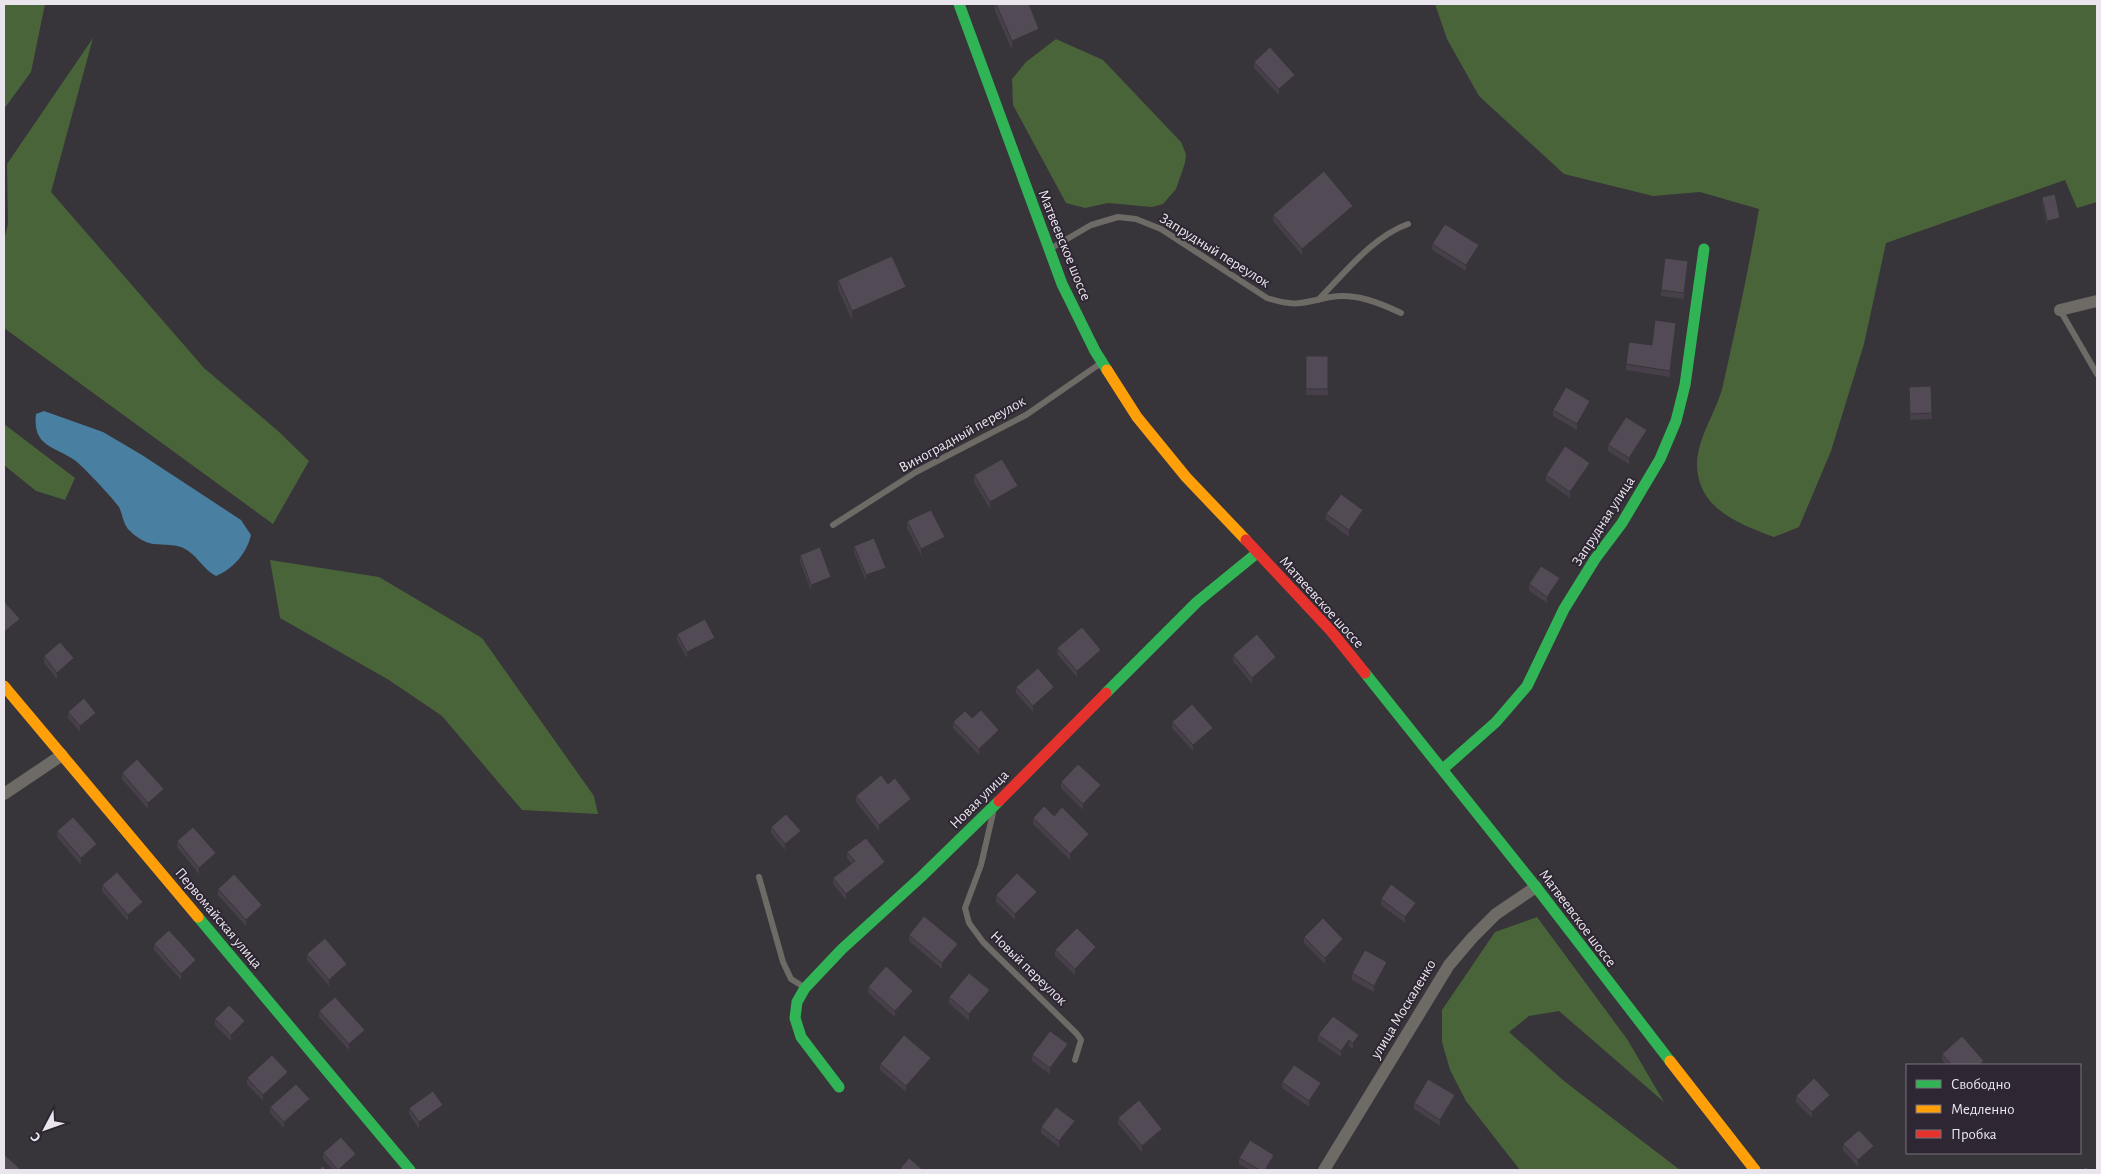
<svg xmlns="http://www.w3.org/2000/svg" width="2101" height="1174" viewBox="0 0 2101 1174" font-family="'Alegreya Sans',sans-serif">
<style>
.forest{fill:#4a643a}
.water{fill:#497fa1}
.lines{fill:none;stroke-linecap:round;stroke-linejoin:round}
.lane{stroke:#6e6a65;stroke-width:6}
.street{stroke:#6e6a65;stroke-width:12}
.fast{stroke:#30b455;stroke-width:11}
.slow{stroke:#ff9f0a;stroke-width:11}
.jam{stroke:#e5322d;stroke-width:11}
.wall{fill:#47404a}
.shaded-wall{fill:#39343c}
.building{fill:#524b56;stroke:#39343c}
.labels{text-anchor:middle;stroke-width:4;stroke-linejoin:round;paint-order:stroke}
.street-label{font-size:15px;fill:#eae5ed;stroke:#2e2733}
</style>
<rect width="100%" height="100%" fill="#37343a"/>
<g class="forest">
<polygon points="4,4 45,4 31,72 4,109"/>
<path d="M1435 4H2097V202L2077 208 2065 180 1886 243 1864 344 1831 451 1799 527 1774 537C1747 527 1710 514 1700 483 1688 447 1716 417 1723 385 1736 327 1749 268 1759 209L1700 192 1653 196 1564 174 1479 96 1447 39Z"/>
<polygon points="93,38 51,192 204,368 278,431 309,461 273,524 4,328 4,240 8,224 7,164"/>
<polygon points="1056,39 1103,60 1181,142 1186,154 1185,163 1176,189 1163,204 1152,207 1108,203 1085,208 1066,203 1013,105 1012,79 1026,62"/>
<polygon points="4,424 75,478 65,500 36,491 4,465"/>
<polygon points="270,560 379,577 482,638 594,796 598,814 522,810 442,716 389,680 280,618"/>
<polygon points="1537,917 1627,1039 1664,1102 1559,1011 1529,1016 1509,1032 1564,1081 1680,1170 1520,1170 1466,1101 1450,1070 1442,1042 1442,1010 1495,932"/>
</g>
<path class="water" d="M44 411 103 432 142 455 241 520 251 535C247 553 233 569 216 576 204 570 199 558 187 550 175 542 159 547 146 542 141 540 134 535 130 531 123 525 123 515 119 507 110 495 88 472 77 462 56 446 32 448 36 414Z"/>
<g class="lines">
<g class="lane">
<path d="M1050 249 1091 225 1118 217 1136 219 1161 229 1267 298C1297 308 1303 302 1331 297 1356 293 1380 303 1401 313"/>
<path d="M1318 300C1345 273 1372 237 1408 224"/>
<polyline points="2060,310 2097,374"/>
<polyline points="833,525 916,472 1026,415 1101,363"/>
<polyline points="993,813 981,865 965,908 969,923 983,942 1077,1034 1081,1040 1075,1060"/>
<polyline points="759,877 783,962 791,979 804,987"/>
</g>
<g class="street">
<polyline points="2060,310 2097,301"/>
<polyline points="4,794 62,755"/>
<polyline points="1324,1170 1449,965 1472,938 1496,914 1536,887"/>
</g>
<g class="fast">
<polyline points="959,4 1062,284 1095,351 1107,370"/>
<polyline points="1365,673 1536,887 1670,1061"/>
<polyline points="1106,693 1197,602 1257,553"/>
<polyline points="1443,769 1496,722 1527,686 1564,609 1595,559 1622,523 1660,459 1676,421 1685,385 1704,249"/>
<polyline points="198,917 410,1170"/>
<polyline points="839,1087 801,1037 795,1018 797,1002 805,988 842,949 921,877 999,801"/>
</g>
<g class="slow">
<polyline points="1107,370 1137,417 1186,477 1246,540"/>
<polyline points="4,686 198,917"/>
<polyline points="1670,1061 1755,1170"/>
</g>
<g class="jam">
<polyline points="1246,540 1331,631 1365,673"/>
<polyline points="999,801 1106,693"/>
</g>
</g>
<g class="wall">
<polygon points="995,4 1029,4 1039,38 1012,50 995,11"/>
<polygon points="1254,62 1295,81 1279,95 1254,68"/>
<polygon points="2042,197 2060,224 2047,227 2042,203"/>
<polygon points="1353,212 1302,255 1273,221 1273,215"/>
<polygon points="1432,244 1479,251 1466,271 1432,250"/>
<polygon points="1688,267 1684,299 1661,296 1661,290"/>
<polygon points="838,280 906,296 852,320 838,289"/>
<polygon points="1676,329 1670,377 1626,370 1626,364 1652,345"/>
<rect x="1306" y="356" width="22" height="39"/>
<polygon points="1931,386 1932,419 1910,420 1909,387"/>
<polygon points="1590,407 1577,430 1553,416 1553,410"/>
<polygon points="1647,436 1629,464 1608,451 1608,445"/>
<polygon points="1590,469 1570,498 1546,481 1546,475"/>
<polygon points="974,475 1018,492 990,509 974,482"/>
<polygon points="1326,514 1363,516 1349,537 1326,520"/>
<polygon points="907,521 945,543 921,555 907,528"/>
<polygon points="854,546 886,574 866,581 854,552"/>
<polygon points="800,555 831,583 811,591 800,561"/>
<polygon points="1529,584 1560,584 1547,603 1529,591"/>
<polygon points="677,634 715,644 687,658 677,640"/>
<polygon points="1057,648 1101,656 1077,677 1057,654"/>
<polygon points="1233,655 1276,663 1252,684 1233,661"/>
<polygon points="44,656 74,664 57,679 44,663"/>
<polygon points="1016,687 1054,693 1033,712 1016,693"/>
<polygon points="68,712 96,719 80,732 68,718"/>
<polygon points="953,722 999,736 979,755 953,728"/>
<polygon points="1172,722 1213,734 1193,751 1172,728"/>
<polygon points="122,773 164,795 148,809 122,779"/>
<polygon points="1061,782 1101,791 1083,810 1061,788"/>
<polygon points="856,796 911,805 879,831 856,802"/>
<polygon points="1033,818 1089,840 1070,860 1033,824"/>
<polygon points="771,827 801,837 785,850 771,833"/>
<polygon points="57,831 97,850 81,865 57,837"/>
<polygon points="177,841 216,859 199,874 177,847"/>
<polygon points="847,852 885,868 846,900 833,884 833,878 852,864 847,858"/>
<polygon points="102,885 143,908 128,921 102,891"/>
<polygon points="218,889 262,911 246,926 218,895"/>
<polygon points="996,895 1037,899 1015,920 996,902"/>
<polygon points="1381,899 1416,909 1405,923 1381,905"/>
<polygon points="909,935 958,950 942,969 909,941"/>
<polygon points="1304,937 1343,945 1325,964 1304,943"/>
<polygon points="154,944 196,966 181,980 154,950"/>
<polygon points="1055,950 1096,953 1075,975 1055,956"/>
<polygon points="307,954 347,970 329,986 307,960"/>
<polygon points="1387,968 1374,992 1352,980 1352,973"/>
<polygon points="868,987 913,997 895,1017 868,993"/>
<polygon points="990,996 969,1021 949,1003 949,997"/>
<polygon points="319,1011 365,1036 349,1050 319,1017"/>
<polygon points="215,1019 245,1027 231,1041 215,1025"/>
<polygon points="1318,1035 1359,1041 1353,1049 1349,1046 1341,1057 1318,1041"/>
<polygon points="1068,1050 1050,1074 1032,1061 1032,1055"/>
<polygon points="1942,1054 1984,1065 1947,1065 1942,1060"/>
<polygon points="880,1064 931,1064 906,1092 880,1070"/>
<polygon points="247,1078 288,1078 263,1101 247,1084"/>
<polygon points="1282,1082 1321,1089 1309,1107 1282,1088"/>
<polygon points="1796,1096 1830,1101 1812,1118 1796,1102"/>
<polygon points="1455,1102 1440,1126 1414,1109 1414,1103"/>
<polygon points="310,1105 284,1128 270,1113 270,1107"/>
<polygon points="409,1108 443,1111 419,1129 409,1114"/>
<polygon points="1118,1118 1162,1135 1142,1152 1118,1124"/>
<polygon points="1041,1127 1075,1127 1059,1147 1041,1133"/>
<polygon points="1843,1144 1874,1152 1858,1167 1843,1150"/>
<polygon points="323,1153 356,1160 345,1170 333,1170 323,1159"/>
<polygon points="1239,1158 1274,1161 1269,1170 1250,1170 1239,1164"/>
</g>
<g class="shaded-wall">
<polygon points="1039,29 1039,38 1012,50 1012,41"/>
<polygon points="1295,75 1295,81 1279,95 1279,89"/>
<polygon points="1353,206 1353,212 1302,255 1302,249"/>
<polygon points="2060,218 2060,224 2047,227 2047,221"/>
<polygon points="1479,245 1479,251 1466,271 1466,265"/>
<polygon points="1688,261 1688,267 1684,299 1684,293"/>
<polygon points="906,287 906,296 852,320 852,311"/>
<polygon points="1676,323 1676,329 1670,377 1670,371"/>
<polygon points="1590,401 1590,407 1577,430 1577,424"/>
<polygon points="1647,430 1647,436 1629,464 1629,458"/>
<polygon points="1590,463 1590,469 1570,498 1570,492"/>
<polygon points="1018,486 1018,492 990,509 990,502"/>
<polygon points="1363,510 1363,516 1349,537 1349,530"/>
<polygon points="945,537 945,543 921,555 921,549"/>
<polygon points="886,568 886,574 866,581 866,575"/>
<polygon points="831,577 831,583 811,591 811,585"/>
<polygon points="1560,578 1560,584 1547,603 1547,597"/>
<polygon points="20,619 20,625 4,638 4,632"/>
<polygon points="715,638 715,644 687,658 687,652"/>
<polygon points="1101,650 1101,656 1077,677 1077,671"/>
<polygon points="1276,657 1276,663 1252,684 1252,678"/>
<polygon points="74,658 74,664 57,679 57,673"/>
<polygon points="1054,687 1054,693 1033,712 1033,706"/>
<polygon points="96,713 96,719 80,732 80,726"/>
<polygon points="1213,728 1213,734 1193,751 1193,745"/>
<polygon points="999,730 999,736 979,755 979,749"/>
<polygon points="1101,785 1101,791 1083,810 1083,804"/>
<polygon points="164,789 164,795 148,809 148,803"/>
<polygon points="911,799 911,805 879,831 879,825"/>
<polygon points="801,831 801,837 785,850 785,844"/>
<polygon points="1089,834 1089,840 1070,860 1070,854"/>
<polygon points="97,844 97,850 81,865 81,858"/>
<polygon points="216,853 216,859 199,874 199,868"/>
<polygon points="885,862 885,868 846,900 846,894"/>
<polygon points="1037,892 1037,899 1015,920 1015,914"/>
<polygon points="143,902 143,908 128,921 128,915"/>
<polygon points="1416,903 1416,909 1405,923 1405,917"/>
<polygon points="262,905 262,911 246,926 246,920"/>
<polygon points="1343,939 1343,945 1325,964 1325,958"/>
<polygon points="958,944 958,950 942,969 942,963"/>
<polygon points="1096,947 1096,953 1075,975 1075,969"/>
<polygon points="196,960 196,966 181,980 181,974"/>
<polygon points="1387,962 1387,968 1374,992 1374,986"/>
<polygon points="347,964 347,970 329,986 329,980"/>
<polygon points="990,990 990,996 969,1021 969,1014"/>
<polygon points="913,991 913,997 895,1017 895,1011"/>
<polygon points="245,1021 245,1027 231,1041 231,1035"/>
<polygon points="365,1030 365,1036 349,1050 349,1044"/>
<polygon points="1359,1035 1359,1041 1353,1049 1353,1043"/>
<polygon points="1349,1040 1349,1046 1341,1057 1341,1051"/>
<polygon points="1068,1044 1068,1050 1050,1074 1050,1068"/>
<polygon points="931,1058 931,1064 906,1092 906,1086"/>
<polygon points="288,1072 288,1078 263,1101 263,1095"/>
<polygon points="1321,1083 1321,1089 1309,1107 1309,1101"/>
<polygon points="1455,1095 1455,1102 1440,1126 1440,1120"/>
<polygon points="1830,1095 1830,1101 1812,1118 1812,1112"/>
<polygon points="310,1099 310,1105 284,1128 284,1122"/>
<polygon points="443,1105 443,1111 419,1129 419,1122"/>
<polygon points="1075,1121 1075,1127 1059,1147 1059,1141"/>
<polygon points="1162,1129 1162,1135 1142,1152 1142,1146"/>
<polygon points="1874,1146 1874,1152 1858,1167 1858,1160"/>
<polygon points="356,1154 356,1160 345,1170 338,1170"/>
<polygon points="1274,1155 1274,1161 1269,1170 1265,1170"/>
</g>
<g class="building">
<polygon points="996,4 1029,4 1039,29 1012,41"/>
<polygon points="1270,47 1295,75 1279,89 1254,62"/>
<polygon points="1324,171 1353,206 1302,249 1273,215"/>
<polygon points="2055,194 2060,218 2047,221 2042,197"/>
<polygon points="1445,224 1479,245 1466,265 1432,244"/>
<polygon points="892,256 906,287 852,311 838,280"/>
<polygon points="1665,258 1688,261 1684,293 1661,290"/>
<polygon points="1655,320 1676,323 1670,371 1626,364 1629,342 1652,345"/>
<rect x="1306" y="356" width="22" height="33"/>
<polygon points="1931,386 1932,413 1910,414 1909,387"/>
<polygon points="1566,387 1590,401 1577,424 1553,410"/>
<polygon points="1626,417 1647,430 1629,458 1608,445"/>
<polygon points="1565,446 1590,463 1570,492 1546,475"/>
<polygon points="1002,459 1018,486 990,502 974,475"/>
<polygon points="1341,494 1363,510 1349,530 1326,514"/>
<polygon points="931,510 945,537 921,549 907,521"/>
<polygon points="874,538 886,568 866,575 854,546"/>
<polygon points="820,547 831,577 811,585 800,555"/>
<polygon points="1541,566 1560,578 1547,597 1529,584"/>
<polygon points="4,601 20,619 4,632"/>
<polygon points="705,619 715,638 687,652 677,634"/>
<polygon points="1082,627 1101,650 1077,671 1057,648"/>
<polygon points="1257,634 1276,657 1252,678 1233,655"/>
<polygon points="60,642 74,658 57,673 44,656"/>
<polygon points="1038,668 1054,687 1033,706 1016,687"/>
<polygon points="84,698 96,713 80,726 68,712"/>
<polygon points="1192,704 1213,728 1193,745 1172,722"/>
<polygon points="981,710 999,730 979,749 953,722 965,711 972,718"/>
<polygon points="137,759 164,789 148,803 122,773"/>
<polygon points="1078,764 1101,785 1083,804 1061,782"/>
<polygon points="881,775 888,784 895,778 911,799 879,825 856,796"/>
<polygon points="1044,806 1054,816 1062,807 1089,834 1070,854 1033,818"/>
<polygon points="786,814 801,831 785,844 771,827"/>
<polygon points="73,817 97,844 81,858 57,831"/>
<polygon points="193,827 216,853 199,868 177,841"/>
<polygon points="866,838 885,862 846,894 833,878 855,861 847,852"/>
<polygon points="117,872 143,902 128,915 102,885"/>
<polygon points="1017,873 1037,892 1015,914 996,895"/>
<polygon points="234,874 262,905 246,920 218,889"/>
<polygon points="1391,884 1416,903 1405,917 1381,899"/>
<polygon points="924,916 958,944 942,963 909,935"/>
<polygon points="1323,918 1343,939 1325,958 1304,937"/>
<polygon points="1077,928 1096,947 1075,969 1055,950"/>
<polygon points="169,930 196,960 181,974 154,944"/>
<polygon points="325,938 347,964 329,980 307,954"/>
<polygon points="1365,950 1387,962 1374,986 1352,973"/>
<polygon points="886,966 913,991 895,1011 868,987"/>
<polygon points="969,973 990,990 969,1014 949,997"/>
<polygon points="335,997 365,1030 349,1044 319,1011"/>
<polygon points="229,1005 245,1021 231,1035 215,1019"/>
<polygon points="1333,1016 1359,1035 1353,1043 1349,1040 1341,1051 1318,1035"/>
<polygon points="1050,1031 1068,1044 1050,1068 1032,1055"/>
<polygon points="904,1035 931,1058 906,1086 880,1064"/>
<polygon points="1962,1036 1984,1061 1979,1065 1952,1065 1942,1054"/>
<polygon points="272,1055 288,1072 263,1095 247,1078"/>
<polygon points="1294,1065 1321,1083 1309,1101 1282,1082"/>
<polygon points="1814,1078 1830,1095 1812,1112 1796,1096"/>
<polygon points="1428,1079 1455,1095 1440,1120 1414,1103"/>
<polygon points="296,1084 310,1099 284,1122 270,1107"/>
<polygon points="433,1091 443,1105 419,1122 409,1108"/>
<polygon points="1139,1100 1162,1129 1142,1146 1118,1118"/>
<polygon points="1056,1107 1075,1121 1059,1141 1041,1127"/>
<polygon points="1859,1130 1874,1146 1858,1160 1843,1144"/>
<polygon points="341,1137 356,1154 338,1170 323,1153"/>
<polygon points="1250,1140 1274,1155 1265,1170 1260,1170 1239,1158"/>
<polygon points="4,1154 21,1170 4,1170"/>
<polygon points="909,1158 923,1170 899,1170"/>
<polygon points="323,1166 326,1170 318,1170"/>
<polygon points="2086,1167 2089,1170 2082,1170"/>
</g>
<g class="labels">
<g class="street-label">
<text transform="translate(1065 245) rotate(68)" y="5">Матвеевское шоссе</text>
<text transform="translate(1215 250) rotate(32)" y="5">Запрудный переулок</text>
<text transform="translate(962 434) rotate(-29)" y="5">Виноградный переулок</text>
<text transform="translate(1603 521) rotate(-57)" y="5">Запрудная улица</text>
<text transform="translate(1322 602) rotate(48)" y="5">Матвеевское шоссе</text>
<text transform="translate(979 799) rotate(-45)" y="5">Новая улица</text>
<text transform="translate(219 918) rotate(50)" y="5">Первомайская улица</text>
<text transform="translate(1578 918) rotate(53)" y="5">Матвеевское шоссе</text>
<text transform="translate(1029 968) rotate(44)" y="5">Новый переулок</text>
<text transform="translate(1403 1009) rotate(-59)" y="5">улица Москаленко</text>
</g>
</g>
<rect width="2101" height="1174" fill="none" stroke="#eae5ed" stroke-width="10"/>
<rect x="1906" y="1064" width="175" height="90" fill="#2e2733" stroke="#79737d"/>
<rect x="1916" y="1080" width="25" height="8" fill="#30b455" stroke="#79737d"/>
<text x="1951" y="1089" font-size="15" fill="#eae5ed">Свободно</text>
<rect x="1916" y="1105" width="25" height="8" fill="#ff9f0a" stroke="#79737d"/>
<text x="1951" y="1114" font-size="15" fill="#eae5ed">Медленно</text>
<rect x="1916" y="1130" width="25" height="8" fill="#e5322d" stroke="#79737d"/>
<text x="1951" y="1139" font-size="15" fill="#eae5ed">Пробка</text>
<g transform="translate(45 1129) rotate(229)" stroke="#2e2733" stroke-width="4" paint-order="stroke">
<path d="M0-4L9 19L0 12L-9 19Z" fill="#eae5ed"/>
<text y="-8" font-size="14" font-weight="bold" text-anchor="middle" fill="#eae5ed">С</text>
</g>
</svg>
